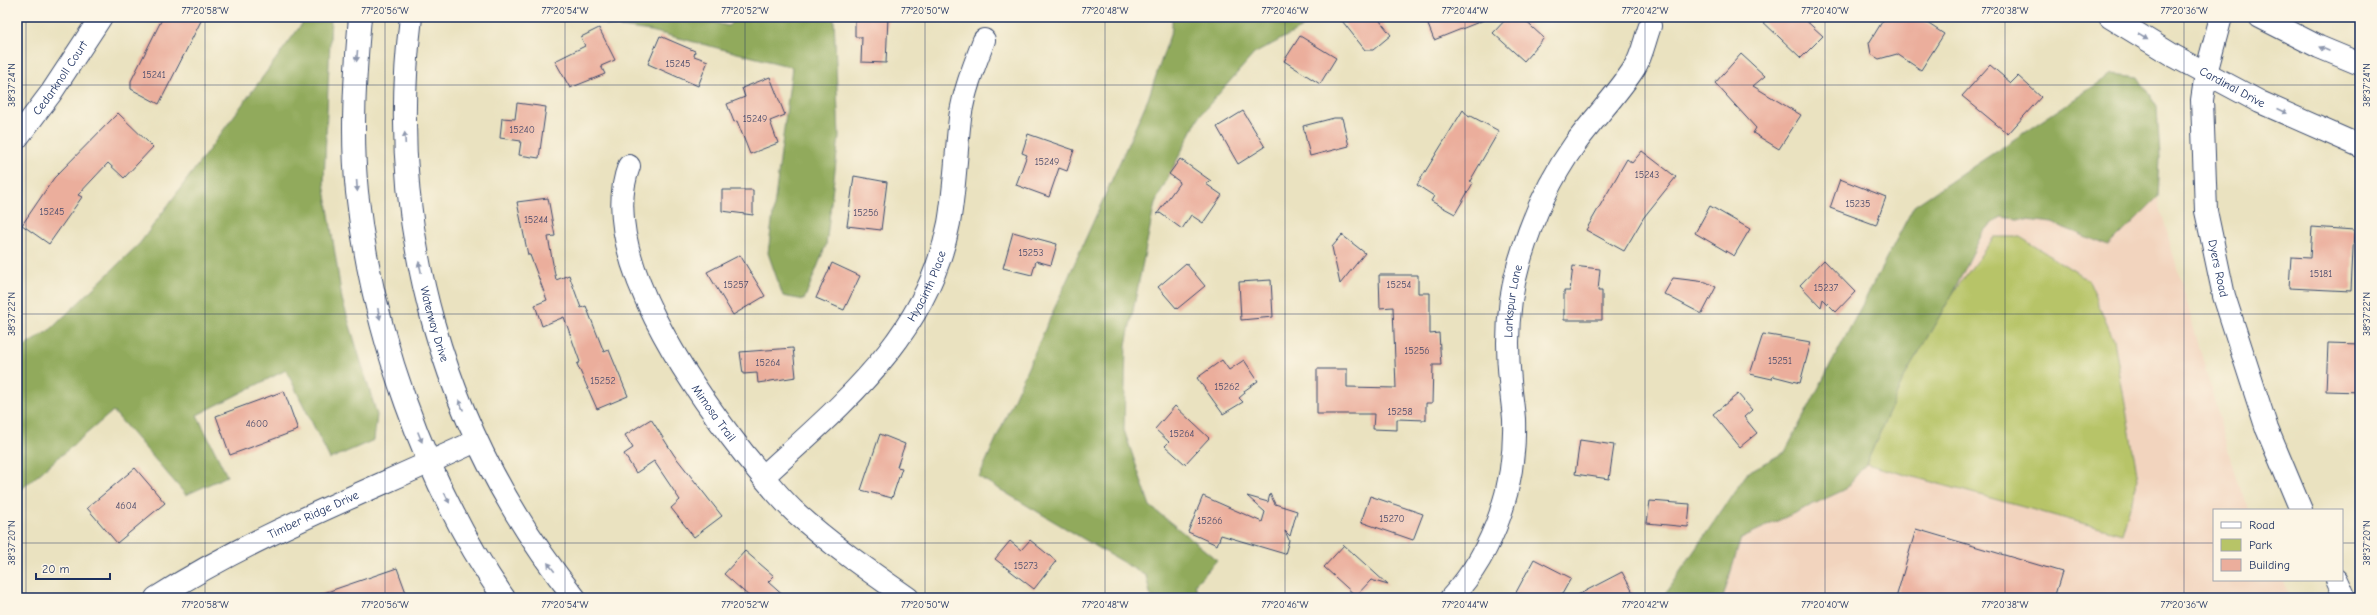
<svg xmlns="http://www.w3.org/2000/svg" width="2377" height="615" viewBox="0 0 2377 615" font-family="'Comic Neue',sans-serif">
<style>
.built{fill:#f2d4be}
.green{fill:#b7c467;stroke:#697a62}
.forest{fill:#91aa5c;stroke:#566c5d}
.building{fill:#ebae9c}
.lines{fill:none;stroke-linecap:round;stroke-linejoin:round}
.street-casing{stroke:#3a4a6d;stroke-width:24}
.secondary-casing{stroke:#3a4a6d;stroke-width:24}
.street{stroke:#fff;stroke-width:22}
.secondary{stroke:#fff;stroke-width:22}
.oneway{fill:#8d97ae}
.ticks{fill:none;stroke:#1b2f5e;stroke-width:1;stroke-opacity:0.45}
.labels{text-anchor:middle;stroke-width:3;stroke-linejoin:round;paint-order:stroke}
.number-label{font-size:10px;fill:#4f4f6e}
.street-label{font-size:12px;fill:#1b2f5e;stroke:#fcf5e5}
.neatline{fill:none;stroke:#1b2f5e;stroke-width:1.5}
.ticks-label{font-size:10px;text-anchor:middle;fill:#1b2f5e}
</style>
<rect width="100%" height="100%" fill="#fcf5e5"/>
<filter id="ink" filterUnits="userSpaceOnUse"><feTurbulence type="fractalNoise" baseFrequency=".025" numOctaves="2"/><feDisplacementMap in="SourceGraphic" scale="8" xChannelSelector="R" yChannelSelector="G"/><feConvolveMatrix kernelMatrix="1 2 1 2 8 2 1 2 1" color-interpolation-filters="sRGB"/></filter>
<filter id="wash" filterUnits="userSpaceOnUse"><feTurbulence type="fractalNoise" baseFrequency=".012" numOctaves="4" result="noise"/><feDisplacementMap in="SourceGraphic" scale="16" xChannelSelector="R" yChannelSelector="G"/><feGaussianBlur stdDeviation="0.9" result="paint"/><feColorMatrix in="noise" values="0 0 0 0 0 0 0 0 0 0 0 0 0 0 0 0 0 1.4 0 .05"/><feComposite in="paint" operator="in"/></filter>
<g filter="url(#wash)">
<rect width="100%" height="100%" fill="#eae2c0"/>
<polygon class="built" points="2112,74 2150,171 2237,482 2250,510 2214,510 2214,580 2283,580 2291,598 1709,598 1914,206"/>
<polygon class="green" points="1994,237 2020,237 2087,279 2114,340 2138,479 2122,534 1866,464 1906,374 1953,293"/>
<g class="forest">
<polygon points="307,17 331,17 324,182 342,299 377,415 374,440 330,459 286,370 197,415 227,476 186,495 113,411 17,493 17,351 51,329 140,243"/>
<polygon points="620,17 692,17 728,26 738,17 834,17 839,137 826,245 804,300 783,296 768,253 792,67 651,31 606,25"/>
<polygon points="1172,17 1322,17 1254,54 1200,115 1155,203 1126,345 1124,430 1150,506 1217,560 1195,584 1199,598 1151,598 1146,576 979,477 1148,99 1172,29"/>
<polygon points="2112,74 2138,77 2157,107 2160,157 2158,197 2109,246 2052,223 2001,217 1983,232 1953,293 1906,374 1866,464 1844,490 1741,538 1723,598 1662,598 1748,472 1785,452 1914,206"/>
</g>
<g id="blocks">
<g class="building">
<polygon points="163,17 203,17 159,104 131,89 131,81"/>
<polygon points="855,17 888,17 886,63 861,62 862,37 855,37"/>
<polygon points="1339,17 1377,17 1391,35 1373,50 1365,50"/>
<polygon points="1425,17 1489,17 1489,18 1434,40"/>
<polygon points="1508,17 1521,17 1544,38 1524,61 1493,33"/>
<polygon points="1758,17 1802,17 1823,36 1801,58"/>
<polygon points="1885,17 1918,17 1944,34 1921,70 1897,54 1879,59 1871,54 1869,43"/>
<polygon points="599,28 615,60 601,66 605,74 570,88 555,61 585,46 581,37"/>
<polygon points="660,36 695,51 694,56 708,61 698,86 648,64"/>
<polygon points="1300,36 1336,58 1320,84 1284,61"/>
<polygon points="1741,54 1765,76 1753,86 1801,115 1779,149 1753,133 1756,128 1715,83"/>
<polygon points="1990,65 2011,83 2018,76 2041,97 2008,134 1962,96"/>
<polygon points="770,77 785,115 770,121 778,143 750,154 737,121 734,122 727,104 745,97 742,88"/>
<polygon points="517,103 546,107 539,158 519,155 521,141 500,138 502,118 515,119"/>
<polygon points="1463,110 1469,117 1471,116 1499,131 1470,181 1473,183 1455,214 1431,201 1434,196 1417,185"/>
<polygon points="1243,111 1265,147 1238,164 1217,127"/>
<polygon points="118,113 153,147 124,178 108,163 78,195 82,197 49,244 22,225 54,178"/>
<polygon points="1334,118 1342,118 1349,146 1310,156 1303,126"/>
<polygon points="1028,134 1074,150 1067,171 1059,168 1049,197 1016,185 1027,155 1022,153"/>
<polygon points="1642,151 1676,177 1644,217 1624,251 1586,230 1627,159 1632,163"/>
<polygon points="1180,159 1211,181 1206,184 1222,195 1203,223 1191,215 1182,229 1160,213 1157,214 1180,182 1169,174"/>
<polygon points="854,176 887,182 881,230 847,226"/>
<polygon points="1840,179 1886,197 1876,225 1830,208"/>
<polygon points="722,190 753,190 753,215 722,211"/>
<polygon points="548,198 555,236 548,237 556,280 569,275 581,308 586,306 604,352 609,350 628,396 597,409 577,364 580,362 564,317 542,326 535,305 547,300 530,255 528,255 517,202"/>
<polygon points="1710,206 1750,229 1734,256 1695,233"/>
<polygon points="2312,227 2354,230 2351,291 2289,288 2291,257 2310,258"/>
<polygon points="1013,232 1057,244 1051,265 1036,261 1032,275 1003,268"/>
<polygon points="1342,235 1365,253 1340,284 1332,247"/>
<polygon points="740,255 765,296 733,315 707,272"/>
<polygon points="1824,260 1855,292 1836,312 1823,299 1821,307 1800,285"/>
<polygon points="832,263 860,276 844,310 816,298"/>
<polygon points="1186,263 1205,286 1177,309 1158,287"/>
<polygon points="1573,266 1600,269 1598,291 1602,291 1602,320 1564,320 1564,291 1570,291"/>
<polygon points="1379,275 1418,275 1418,293 1430,293 1430,334 1439,333 1441,365 1433,365 1432,403 1426,403 1426,420 1397,419 1397,430 1373,429 1374,414 1317,414 1317,369 1347,369 1347,387 1396,388 1393,307 1380,308"/>
<polygon points="1673,278 1706,282 1716,287 1702,314 1664,294"/>
<polygon points="1271,280 1273,317 1241,320 1239,282"/>
<polygon points="1763,334 1811,342 1800,383 1773,376 1772,379 1750,374"/>
<polygon points="2328,343 2360,344 2360,392 2326,391"/>
<polygon points="793,348 796,377 758,383 757,373 743,374 740,352"/>
<polygon points="1222,360 1229,370 1244,360 1258,381 1244,391 1245,393 1239,398 1243,402 1223,414 1197,378"/>
<polygon points="284,391 298,430 230,455 216,416"/>
<polygon points="1738,394 1752,410 1744,417 1757,433 1740,447 1713,414"/>
<polygon points="1175,406 1209,438 1185,464 1165,446 1169,442 1155,429"/>
<polygon points="651,419 674,455 722,516 694,537 671,508 680,500 654,461 636,473 624,454 633,448 625,435"/>
<polygon points="880,434 905,444 897,467 902,468 892,498 861,490"/>
<polygon points="1580,440 1614,445 1609,479 1575,474"/>
<polygon points="135,468 165,503 117,543 87,508"/>
<polygon points="1270,494 1275,504 1297,511 1290,536 1285,531 1289,540 1285,554 1221,535 1217,545 1188,532 1203,496 1262,522 1265,512 1247,496 1268,502"/>
<polygon points="1370,496 1423,514 1413,540 1361,522"/>
<polygon points="1650,501 1690,504 1688,527 1647,523"/>
<polygon points="1916,529 2062,572 2054,598 1896,598"/>
<polygon points="1030,540 1056,561 1034,589 995,559 1010,541 1021,550"/>
<polygon points="1344,545 1376,574 1388,585 1371,580 1356,596 1324,567"/>
<polygon points="745,551 774,576 768,582 786,598 751,598 724,574"/>
<polygon points="1534,559 1571,578 1560,598 1513,598"/>
<polygon points="397,568 408,598 319,598 318,595"/>
<polygon points="1622,572 1636,598 1572,598"/>
</g>
</g>
</g>
<g filter="url(#ink)">
<use href="#blocks" fill-opacity="0" stroke="#3a4a6d" stroke-width="1"/>
<g class="lines">
<g class="street-casing">
<g id="street">
<path id="s1" d="M2221 17 2206 73 2202 100 2206 211 2224 296 2267 429 2301 510"/>
<path id="s2" d="M17 138 51 93 101 17"/>
<path id="s3" d="M629 166C596 253 693 389 745 455 761 474 777 495 795 512 830 544 869 571 908 598"/>
<path id="s4" d="M763 477C843 403 927 337 949 223 955 188 956 153 960 118 964 91 974 66 984 40"/>
<polyline points="2337,580 2345,598"/>
<path id="s5" d="M156 598C257 533 368 492 476 441"/>
<path id="s6" d="M1451 598C1496 549 1516 484 1514 419 1513 406 1511 394 1510 381 1506 342 1508 300 1519 263 1531 221 1550 179 1575 144 1594 118 1618 94 1635 67 1642 56 1645 39 1650 26"/>
</g>
</g>
<g class="secondary-casing">
<g id="secondary">
<path d="M360 17C355 75 351 134 357 192 371 328 425 485 504 598"/>
<path id="s7" d="M411 17C385 227 443 433 575 598"/>
<path id="s8" d="M2110 17 2174 56 2260 102 2360 146"/>
<polyline points="2260,17 2319,47 2360,64"/>
</g>
</g>
<use href="#street" class="street"/>
<use href="#secondary" class="secondary"/>
</g>
<defs><path id="oneway-solid" d="M-6-.8H1V-3.2L6.5 0L1 3.2V.8H-6Z"/></defs>
<g class="oneway">
<use href="#oneway-solid" transform="translate(2143 37) rotate(31)"/>
<use href="#oneway-solid" transform="translate(2324 49) rotate(-157)"/>
<use href="#oneway-solid" transform="translate(357 56) rotate(95)"/>
<use href="#oneway-solid" transform="translate(2282 111) rotate(24)"/>
<use href="#oneway-solid" transform="translate(405 138) rotate(-93)"/>
<use href="#oneway-solid" transform="translate(357 186) rotate(86)"/>
<use href="#oneway-solid" transform="translate(420 267) rotate(-102)"/>
<use href="#oneway-solid" transform="translate(379 314) rotate(78)"/>
<use href="#oneway-solid" transform="translate(461 405) rotate(-113)"/>
<use href="#oneway-solid" transform="translate(420 437) rotate(68)"/>
<use href="#oneway-solid" transform="translate(447 498) rotate(64)"/>
<use href="#oneway-solid" transform="translate(551 567) rotate(-128)"/>
</g>
</g>
<path class="ticks" d="M26 17V598M205 17V598M385 17V598M565 17V598M745 17V598M925 17V598M1105 17V598M1285 17V598M1465 17V598M1645 17V598M1825 17V598M2005 17V598M2184 17V598M17 85H2360M17 314H2360M17 543H2214M2342 543H2360"/>
<g class="labels">
<g class="number-label">
<text x="678" y="67">15245</text>
<text x="154" y="78">15241</text>
<text x="755" y="122">15249</text>
<text x="522" y="133">15240</text>
<text x="1047" y="165">15249</text>
<text x="1647" y="178">15243</text>
<text x="1858" y="207">15235</text>
<text x="52" y="215">15245</text>
<text x="866" y="216">15256</text>
<text x="536" y="223">15244</text>
<text x="1031" y="256">15253</text>
<text x="2321" y="277">15181</text>
<text x="736" y="288">15257</text>
<text x="1399" y="288">15254</text>
<text x="1826" y="291">15237</text>
<text x="1417" y="354">15256</text>
<text x="1780" y="364">15251</text>
<text x="768" y="366">15264</text>
<text x="603" y="384">15252</text>
<text x="1227" y="390">15262</text>
<text x="1400" y="415">15258</text>
<text x="257" y="427">4600</text>
<text x="1182" y="437">15264</text>
<text x="126" y="509">4604</text>
<text x="1392" y="522">15270</text>
<text x="1210" y="524">15266</text>
<text x="1026" y="569">15273</text>
</g>
<g class="street-label">
<text dy="4" stroke="none"><textPath href="#s2" startOffset="74">Cedarknoll Court</textPath></text>
<text dy="4" stroke="none"><textPath href="#s8" startOffset="141">Cardinal Drive</textPath></text>
<text dy="4" stroke="none"><textPath href="#s1" startOffset="255">Dyers Road</textPath></text>
<text dy="4" stroke="none"><textPath href="#s4" startOffset="254">Hyacinth Place</textPath></text>
<text dy="4" stroke="none"><textPath href="#s6" startOffset="313">Larkspur Lane</textPath></text>
<text dy="4" stroke="none"><textPath href="#s7" startOffset="310">Waterway Drive</textPath></text>
<text dy="4" stroke="none"><textPath href="#s3" startOffset="270">Mimosa Trail</textPath></text>
<text dy="4" stroke="none"><textPath href="#s5" startOffset="178">Timber Ridge Drive</textPath></text>
</g>
</g>
<rect width="2377" height="615" fill="none" stroke="#fcf5e5" stroke-width="44"/>
<rect x="2213" y="509" width="130" height="72" fill="#fcf5e5" stroke="#a2a6af"/>
<rect x="2221" y="522" width="20" height="6" fill="#ffffff" stroke="#a2a6af"/>
<text x="2249" y="529" font-size="12" fill="#1b2f5e">Road</text>
<rect x="2221" y="539" width="20" height="12" fill="#b7c467" stroke="#a2a6af"/>
<text x="2249" y="549" font-size="12" fill="#1b2f5e">Park</text>
<rect x="2221" y="559" width="20" height="12" fill="#ebae9c" stroke="#a2a6af"/>
<text x="2249" y="569" font-size="12" fill="#1b2f5e">Building</text>
<path d="M36 573v6h74v-6" fill="none" stroke="#1b2f5e" stroke-width="2"/>
<text x="42" y="573" font-size="12" fill="#1b2f5e" stroke="#fcf5e5" stroke-width="3" paint-order="stroke">20 m</text>
<rect x="22" y="22" width="2333" height="571" class="neatline"/>
<g class="ticks-label">
<text x="205" y="14">77°20'58"W</text>
<text x="385" y="14">77°20'56"W</text>
<text x="565" y="14">77°20'54"W</text>
<text x="745" y="14">77°20'52"W</text>
<text x="925" y="14">77°20'50"W</text>
<text x="1105" y="14">77°20'48"W</text>
<text x="1285" y="14">77°20'46"W</text>
<text x="1465" y="14">77°20'44"W</text>
<text x="1645" y="14">77°20'42"W</text>
<text x="1825" y="14">77°20'40"W</text>
<text x="2005" y="14">77°20'38"W</text>
<text x="2184" y="14">77°20'36"W</text>
<text transform="translate(11 85) rotate(-90)" y="4">38°37'24"N</text>
<text transform="translate(2366 85) rotate(-90)" y="4">38°37'24"N</text>
<text transform="translate(11 314) rotate(-90)" y="4">38°37'22"N</text>
<text transform="translate(2366 314) rotate(-90)" y="4">38°37'22"N</text>
<text transform="translate(11 543) rotate(-90)" y="4">38°37'20"N</text>
<text transform="translate(2366 543) rotate(-90)" y="4">38°37'20"N</text>
<text x="205" y="608">77°20'58"W</text>
<text x="385" y="608">77°20'56"W</text>
<text x="565" y="608">77°20'54"W</text>
<text x="745" y="608">77°20'52"W</text>
<text x="925" y="608">77°20'50"W</text>
<text x="1105" y="608">77°20'48"W</text>
<text x="1285" y="608">77°20'46"W</text>
<text x="1465" y="608">77°20'44"W</text>
<text x="1645" y="608">77°20'42"W</text>
<text x="1825" y="608">77°20'40"W</text>
<text x="2005" y="608">77°20'38"W</text>
<text x="2184" y="608">77°20'36"W</text>
</g>
</svg>
